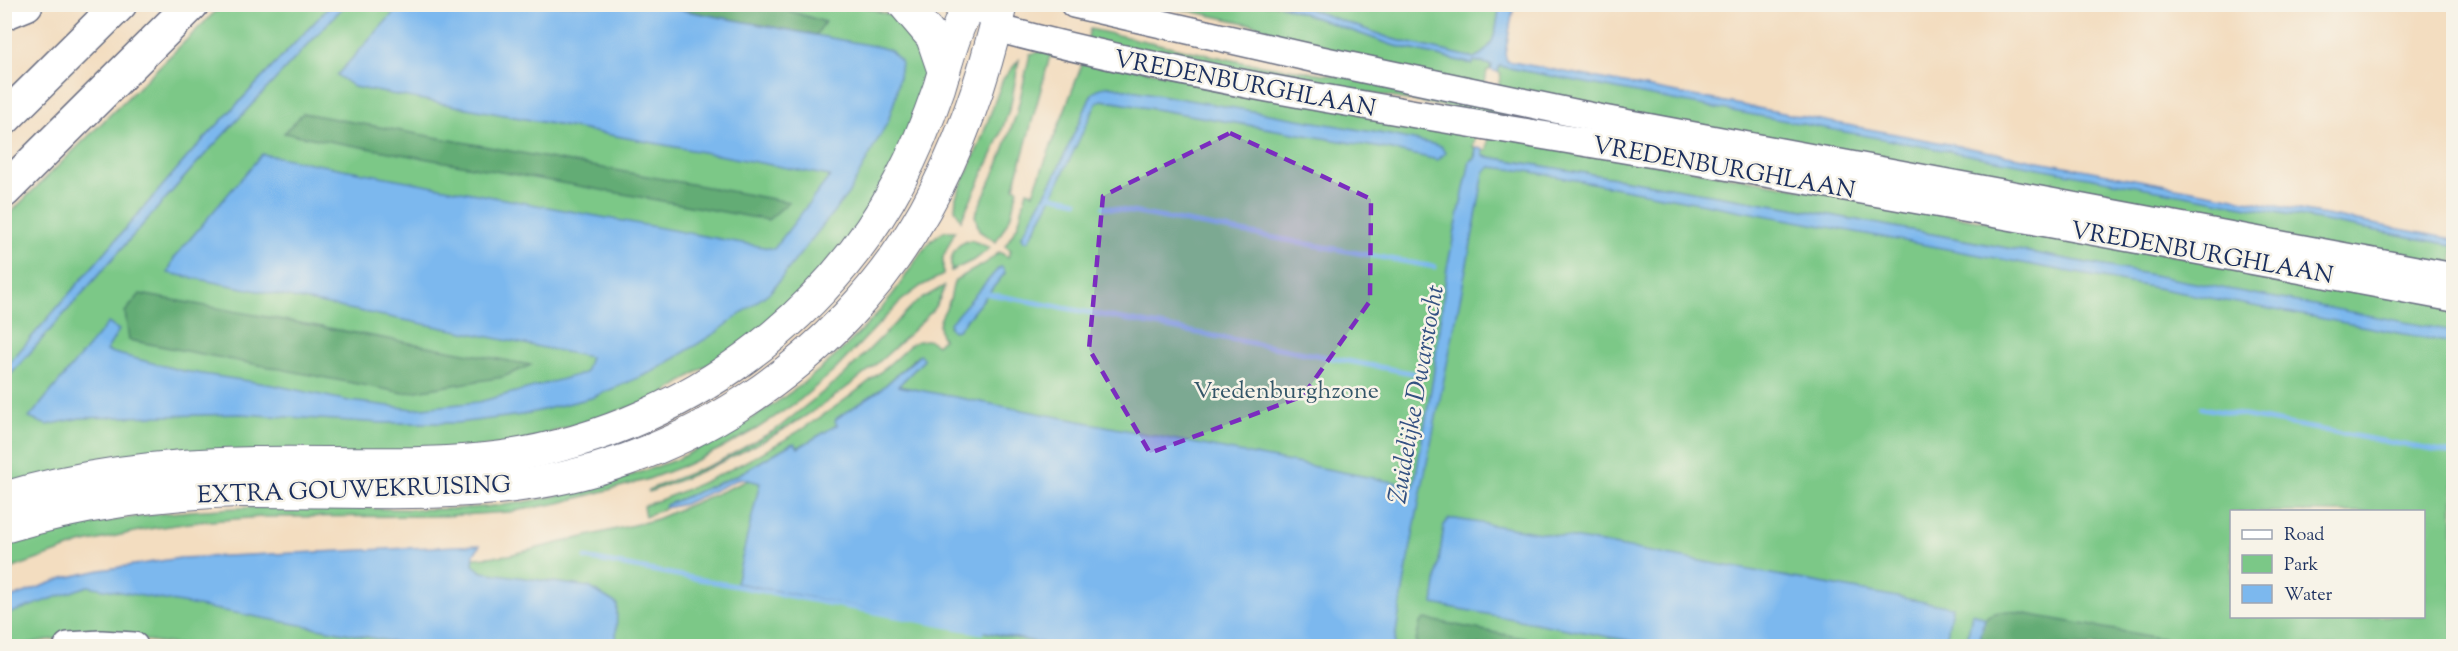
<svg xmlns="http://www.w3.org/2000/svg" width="2458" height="651" viewBox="0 0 2458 651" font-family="'Sorts Mill Goudy',serif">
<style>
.green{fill:#7bc887;stroke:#4b7c72;stroke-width:1.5;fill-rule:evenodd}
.forest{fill:#64ac74;stroke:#406e69;stroke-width:1.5}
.water{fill:#7cb8ee;stroke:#4c74a6;stroke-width:1.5}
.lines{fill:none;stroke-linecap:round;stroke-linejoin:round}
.stream{stroke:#7cb8ee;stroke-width:5}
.secondary-casing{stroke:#676c80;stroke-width:30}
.primary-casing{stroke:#676c80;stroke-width:34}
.motorway-casing{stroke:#676c80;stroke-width:36}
.secondary{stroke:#fff;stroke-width:27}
.primary{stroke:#fff;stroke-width:32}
.motorway{stroke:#fff;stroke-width:33}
.marked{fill:#7b2cbf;fill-opacity:0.2;stroke:#7b2cbf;stroke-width:4.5;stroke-dasharray:12 8;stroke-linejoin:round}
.labels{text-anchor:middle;stroke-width:5;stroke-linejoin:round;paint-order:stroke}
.street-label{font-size:24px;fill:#1b2f5e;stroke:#f7f3e8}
.park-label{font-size:24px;fill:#335568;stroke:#f7f3e8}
.water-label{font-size:26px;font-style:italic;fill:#335182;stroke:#f7f3e8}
</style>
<rect width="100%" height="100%" fill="#f7f3e8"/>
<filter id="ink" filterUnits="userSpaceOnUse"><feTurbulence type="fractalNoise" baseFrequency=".0167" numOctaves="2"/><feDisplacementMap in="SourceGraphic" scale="12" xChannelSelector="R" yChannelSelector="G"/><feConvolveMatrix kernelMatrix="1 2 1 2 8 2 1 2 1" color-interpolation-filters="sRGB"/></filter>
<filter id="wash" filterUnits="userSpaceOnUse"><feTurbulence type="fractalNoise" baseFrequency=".008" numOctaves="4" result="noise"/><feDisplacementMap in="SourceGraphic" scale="24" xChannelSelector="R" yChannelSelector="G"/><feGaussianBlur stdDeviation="1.35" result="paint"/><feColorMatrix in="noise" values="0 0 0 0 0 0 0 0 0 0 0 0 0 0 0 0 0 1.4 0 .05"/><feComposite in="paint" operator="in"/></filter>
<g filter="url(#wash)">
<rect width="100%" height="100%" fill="#f3ddc0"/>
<g class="green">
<polygon points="222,5 331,5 191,153 5,368 4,219"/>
<polygon points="345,5 860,5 902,19 931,66 902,152 855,231 774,321 656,399 515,444 5,486 5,381 196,164"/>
<polygon points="1161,5 1280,5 1392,45 1472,64 1474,61 1491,65 1490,70 1487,70 1484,90 1343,57 1255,25"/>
<path d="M1298 5H1500C1496 26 1497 49 1474 58L1392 39Z"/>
<polygon points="1090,29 1246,63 1438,90 2232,241 1086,45"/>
<path d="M1041 51 1476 132 1473 147 1476 148 1474 158 1471 159 2092 264 1787 207 1483 156 1484 150H1487L1489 134 2453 304V646H186C141 639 101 634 55 639 37 641 24 646 5 646L4 615 51 598 93 575 366 568 509 555 654 520 789 463 919 390 898 386 923 361 917 356 880 390 837 418 838 425 797 448 791 444 736 476 666 505 665 508 645 517 643 506C738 473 838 415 910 345 920 339 928 338 937 345L943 339C933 321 945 315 950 299 952 293 952 286 955 280L986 263 999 252 1008 257 1011 250 1005 246 1018 225 1027 191 1033 193 1083 62 1050 56 1014 187 1018 189 1010 218 996 242 979 231 975 215 998 165 1017 112 1030 54ZM1108 86 1124 89 1175 110 1173 112 1102 100 1097 102 1035 230 1022 236 1055 176 1092 94ZM1002 267 1005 273 958 330 949 326 999 268ZM2232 512H2424V616H2232Z"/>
<polygon points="1019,60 1011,104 997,144 961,220 955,209 956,197 980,143 1003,79"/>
<polygon points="1499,66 2453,245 2453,272 1497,93 1501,73 1498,72"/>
<path d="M946 231H955L943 257V275L921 286 901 301 834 371 800 400 758 428 726 446 686 465 646 480 559 503 509 512 444 516 261 517 197 522 148 529 80 544 5 571 4 545C88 519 175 510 262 507 342 504 423 515 503 505 559 498 622 480 675 460 687 455 700 447 712 441 765 413 813 380 855 337 870 323 884 306 896 290 909 273 926 237 946 231Z"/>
<path d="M971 240 990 248 976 259 951 271C950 255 954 244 971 240Z"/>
<path d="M944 286C940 307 924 319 910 333 838 405 744 458 649 492L648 490 718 462 777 429 843 376 916 302Z"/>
</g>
<g class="forest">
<polygon points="654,5 770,5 825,22 816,35"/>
<polygon points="303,113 789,202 768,220 284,133"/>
<polygon points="140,294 531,365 503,377 404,393 129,340 125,312"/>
<path d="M2010 611 2193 644 2196 646H1978C1984 619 1979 613 2010 611Z"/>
<polygon points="1425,619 1563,646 1415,646 1420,623"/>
</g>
<g class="water">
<polygon points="331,5 345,5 196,164 5,381 5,368 191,153"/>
<polygon points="401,5 654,5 879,47 891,51 901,62 896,96 888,121 850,191 771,291 717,332 654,371 591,398 522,415 457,423 382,423 241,414 80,418 47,425 29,418 108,323 119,330 106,351 183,371 273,385 349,401 413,409 479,402 585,373 590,357 168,273 174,258 262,154 774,249 830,176 354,87 337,75"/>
<path d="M1280 5H1298L1392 39 1474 58C1497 49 1496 26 1500 5H1514L1505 54 1507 61 2453 239V245L1652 96 1499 66 1498 72 1491 70 1492 65 1474 61 1473 64 1392 45Z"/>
<polygon points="1108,86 1395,136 1441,146 1445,153 1438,160 1393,150 1102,100 1096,104 1049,203 1028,241 1024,241 1022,236 1055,176 1092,94 1098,89"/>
<path d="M1476 148 1483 149V156L1787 207 2453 331V343L1527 171 1491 167 1484 172C1457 330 1418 487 1394 646H1056L736 583 760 483 741 478 684 504 665 508 666 505 736 476 791 444 795 443 798 448 837 425 835 421 837 418 880 390 920 355 923 358V361L898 386 1414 486 1433 378 1447 268 1470 161 1475 158Z"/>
<polygon points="1002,267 1005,273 958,330 953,331 950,328 950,323 999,268"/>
<polygon points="1449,519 1455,519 1596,542 1952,607 1945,646 1658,646 1433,604 1444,525"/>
<polygon points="480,545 474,554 473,565 482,572 589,587 617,604 616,646 416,646 88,586 5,615 5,600 64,578 101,570 180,558"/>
<polygon points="1972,613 1985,618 1978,646 1966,646"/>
</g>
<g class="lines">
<g class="stream">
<polyline points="1049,195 1077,201"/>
<polyline points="1104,207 1435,267"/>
<polyline points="984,293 1417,374"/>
<polyline points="2202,408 2454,454"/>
<polyline points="586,558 982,632"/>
</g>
</g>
</g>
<g filter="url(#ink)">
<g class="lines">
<g class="secondary-casing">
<g id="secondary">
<polyline points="1074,4 1316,59 1603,119 2454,277"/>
<path d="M996 28C1212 85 1434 116 1654 154 1921 199 2187 248 2454 298"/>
<polyline points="68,646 101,644 134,646"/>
</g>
</g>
<g class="primary-casing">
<g id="primary">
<polyline points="904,4 932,37 944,72"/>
<path d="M4 498C86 473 170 464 255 463 337 461 420 468 502 457 601 443 697 400 774 335 824 293 868 240 899 182 915 152 928 120 939 88 946 65 952 40 962 19 965 12 974 9 980 4"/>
<path d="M4 527C81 504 160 493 239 491 325 490 410 496 496 488 675 472 837 366 925 210 961 146 985 75 1001 4"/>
</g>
</g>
<g class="motorway-casing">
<g id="motorway">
<polyline points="4,13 26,4"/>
<polyline points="4,119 120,4"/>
<polyline points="4,191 192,4"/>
</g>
</g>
<use href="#secondary" class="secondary"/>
<use href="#primary" class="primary"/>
<use href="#motorway" class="motorway"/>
</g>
</g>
<path class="marked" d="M1230 133 1371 199 1370 301 1303 396 1150 453 1089 349 1103 196Z"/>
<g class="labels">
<g class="street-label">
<text transform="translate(1245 83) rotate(11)" y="8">VREDENBURGHLAAN</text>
<text transform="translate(1724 167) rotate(10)" y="8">VREDENBURGHLAAN</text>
<text transform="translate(2202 252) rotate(10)" y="8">VREDENBURGHLAAN</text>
<text transform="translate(354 489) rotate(-2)" y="8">EXTRA GOUWEKRUISING</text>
</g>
<g class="park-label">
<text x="1286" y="398">Vredenburghzone</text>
</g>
<g class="water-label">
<text transform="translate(1415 394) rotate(-80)" y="9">Zuidelijke Dwarstocht</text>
</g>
</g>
<rect width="2458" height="651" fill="none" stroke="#f7f3e8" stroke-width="24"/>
<rect x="2230" y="510" width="195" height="108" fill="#f7f3e8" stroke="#9fa5b1" stroke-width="1.5"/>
<rect x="2242" y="530" width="30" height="9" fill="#ffffff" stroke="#9fa5b1" stroke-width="1.5"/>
<text x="2284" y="540" font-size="18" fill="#1b2f5e">Road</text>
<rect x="2242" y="555" width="30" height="18" fill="#7bc887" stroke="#9fa5b1" stroke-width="1.5"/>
<text x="2284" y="570" font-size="18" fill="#1b2f5e">Park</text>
<rect x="2242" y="585" width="30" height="18" fill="#7cb8ee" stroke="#9fa5b1" stroke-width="1.5"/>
<text x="2284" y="600" font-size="18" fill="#1b2f5e">Water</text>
</svg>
